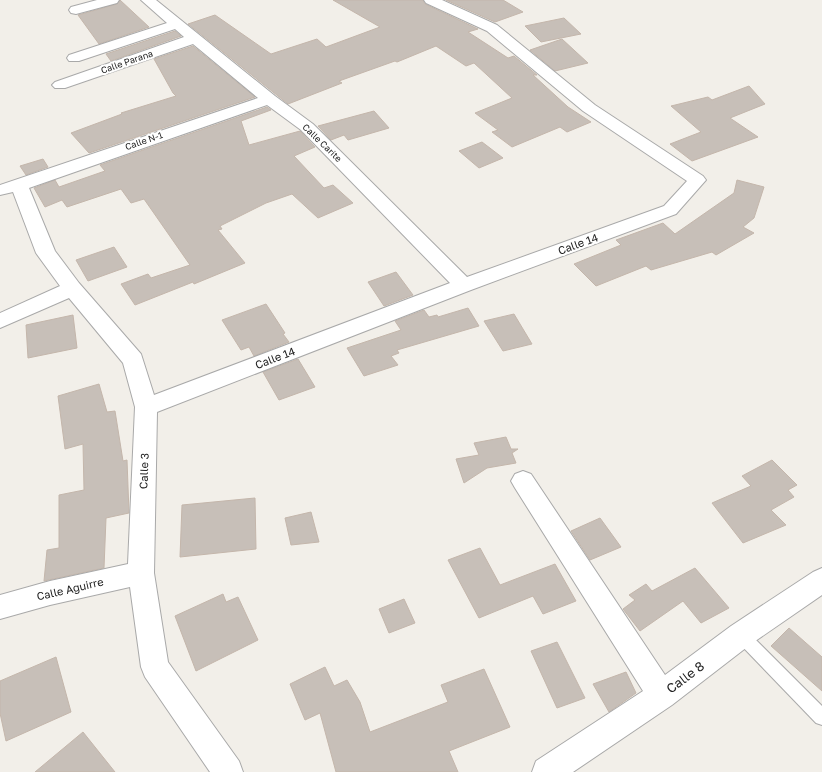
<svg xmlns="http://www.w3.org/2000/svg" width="822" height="772" viewBox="0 0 822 772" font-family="'Golos Text',sans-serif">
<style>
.building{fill:#c7bfb8;stroke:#c4b6ab}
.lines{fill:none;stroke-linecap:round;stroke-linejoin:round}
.service-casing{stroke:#a9a9a9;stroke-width:2}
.minor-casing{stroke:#a9a9a9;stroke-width:2}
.service{fill:#fff;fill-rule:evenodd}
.minor{fill:#fff;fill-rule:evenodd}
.labels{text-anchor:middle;stroke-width:4;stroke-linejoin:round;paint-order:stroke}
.far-street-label{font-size:9px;fill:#222;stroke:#fff}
.street-label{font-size:11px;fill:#222;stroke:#fff}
.near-street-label{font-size:13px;fill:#222;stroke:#fff}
</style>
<rect width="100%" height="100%" fill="#f2efe9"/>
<g class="building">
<polygon points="120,0 149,27 99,44 78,15 117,4"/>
<polygon points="333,0 423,0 425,4 478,29 468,32 508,58 514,56 537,75 533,75 568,107 591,122 567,132 560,127 512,147 492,132 498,130 475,113 512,98 474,63 466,66 436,46 397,62 395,61 339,81 342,83 288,104 188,24 215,15 271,54 317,39 326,47 380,27"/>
<polygon points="446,0 503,0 523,12 495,22"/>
<polygon points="564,18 581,34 541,42 525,26"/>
<polygon points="175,31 181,36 111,61 106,54"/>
<polygon points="562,39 588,63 555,71 530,50"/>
<polygon points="193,46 255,97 89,153 71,133 122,114 121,113 176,96 173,93 154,59"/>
<polygon points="749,86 765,104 730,118 758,137 692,161 670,144 701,132 671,106 708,97 712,100"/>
<polygon points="267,107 271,110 241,121 249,145 300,131 315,147 294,156 324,188 333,185 353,203 318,218 292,194 266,203 220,226 222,229 218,230 245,263 194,284 193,282 135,305 121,284 148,274 151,278 190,265 144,199 131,203 121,189 67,207 62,200 45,207 34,188 55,180 59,187 105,171 100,165"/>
<polygon points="374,111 389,128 348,140 344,135 331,140 318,126"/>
<polygon points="482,142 503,158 479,168 459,151"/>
<polygon points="43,159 48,167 26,175 20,166"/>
<polygon points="737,180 764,187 754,218 743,227 754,233 716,255 712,252 651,270 646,266 596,286 574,264 621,245 616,240 663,223 675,234 734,193"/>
<polygon points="114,247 127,267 88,281 76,260"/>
<polygon points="396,272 413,295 384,306 368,282"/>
<polygon points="266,304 285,333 283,334 289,342 254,356 249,347 241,350 222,320"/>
<polygon points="468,308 479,326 397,350 399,353 391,356 398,365 364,376 347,348 401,330 395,321 424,310 429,317 437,315 438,317"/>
<polygon points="514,314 532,344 503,351 484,321"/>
<polygon points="73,315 77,348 28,358 26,325"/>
<polygon points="298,359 315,387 279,400 263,372"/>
<polygon points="99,384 107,412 115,411 123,461 127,460 129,513 106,518 104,568 44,581 47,550 59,548 59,495 84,490 83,444 65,449 58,396"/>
<polygon points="506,437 511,449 518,449 512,453 516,463 487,468 464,483 456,459 479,455 474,443"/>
<polygon points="772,460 797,485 788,490 794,497 771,510 786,525 743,543 712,503 751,486 742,476"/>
<polygon points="255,498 256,549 180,557 182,505"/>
<polygon points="311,512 319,542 291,545 285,518"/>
<polygon points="600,518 621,547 590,560 571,531"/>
<polygon points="480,548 500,585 555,564 576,601 543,614 533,596 479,618 448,560"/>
<polygon points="695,568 729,608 701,623 683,601 640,631 623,609 635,600 629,595 646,584 652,591"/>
<polygon points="223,594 226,602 238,597 258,640 196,671 175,616"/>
<polygon points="404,599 415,623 389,633 379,609"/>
<polygon points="789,628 822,657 822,691 771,646"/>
<polygon points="557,642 585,698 557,708 531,651"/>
<polygon points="56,657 71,712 6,741 0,713 0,681"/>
<polygon points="325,667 334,686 347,680 360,702 370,732 448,702 441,685 484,669 510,727 449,751 458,772 336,772 320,713 305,720 290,684"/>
<polygon points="626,672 636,693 609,712 593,684"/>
<polygon points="83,732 115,772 35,772"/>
</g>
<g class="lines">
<g class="service-casing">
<polygon id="service" points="741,628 746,630 822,706 822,725 816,723 736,640 734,635 736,630"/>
</g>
<g class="minor-casing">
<g id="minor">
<polygon points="97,0 119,0 117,3 76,14 71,13 69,10 71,7"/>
<path d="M141 0H156L275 96 313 124 467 277 664 206 687 181 583 111 487 31 426 3 424 0H442L497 25 595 105 703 176 706 180 676 214 471 290 157 412 154 573 168 662 239 761 243 772H210L145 677 141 667 130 587 50 605 0 619V595L50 581 128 564 135 407 123 363 69 298 0 328V313L60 286 36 253 13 192 0 195V185L258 98 193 44 65 88H55L52 85 55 82 184 37 175 29 79 61H69L67 58 69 55 167 23ZM267 105 301 130 450 283 154 395 141 354 79 283 55 251 29 188Z"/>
<polygon points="523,471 531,474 665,675 731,626 813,572 822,568 822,595 751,644 672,705 573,772 532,772 536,761 643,691 515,488 511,481 515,474"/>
</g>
</g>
<use href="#service" class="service"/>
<use href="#minor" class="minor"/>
</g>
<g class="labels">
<g class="far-street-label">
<text transform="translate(127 62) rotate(-19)" y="3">Calle Parana</text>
<text transform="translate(144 141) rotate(-19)" y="3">Calle N-1</text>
<text transform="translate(322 143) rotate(44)" y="3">Calle Carite</text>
</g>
<g class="street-label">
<text transform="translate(578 244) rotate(-20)" y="4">Calle 14</text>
<text transform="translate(275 358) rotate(-21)" y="4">Calle 14</text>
<text transform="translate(144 471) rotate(-88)" y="4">Calle 3</text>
<text transform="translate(70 589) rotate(-13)" y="4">Calle Aguirre</text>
</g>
<g class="near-street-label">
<text transform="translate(685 677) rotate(-37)" y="5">Calle 8</text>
</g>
</g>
</svg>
